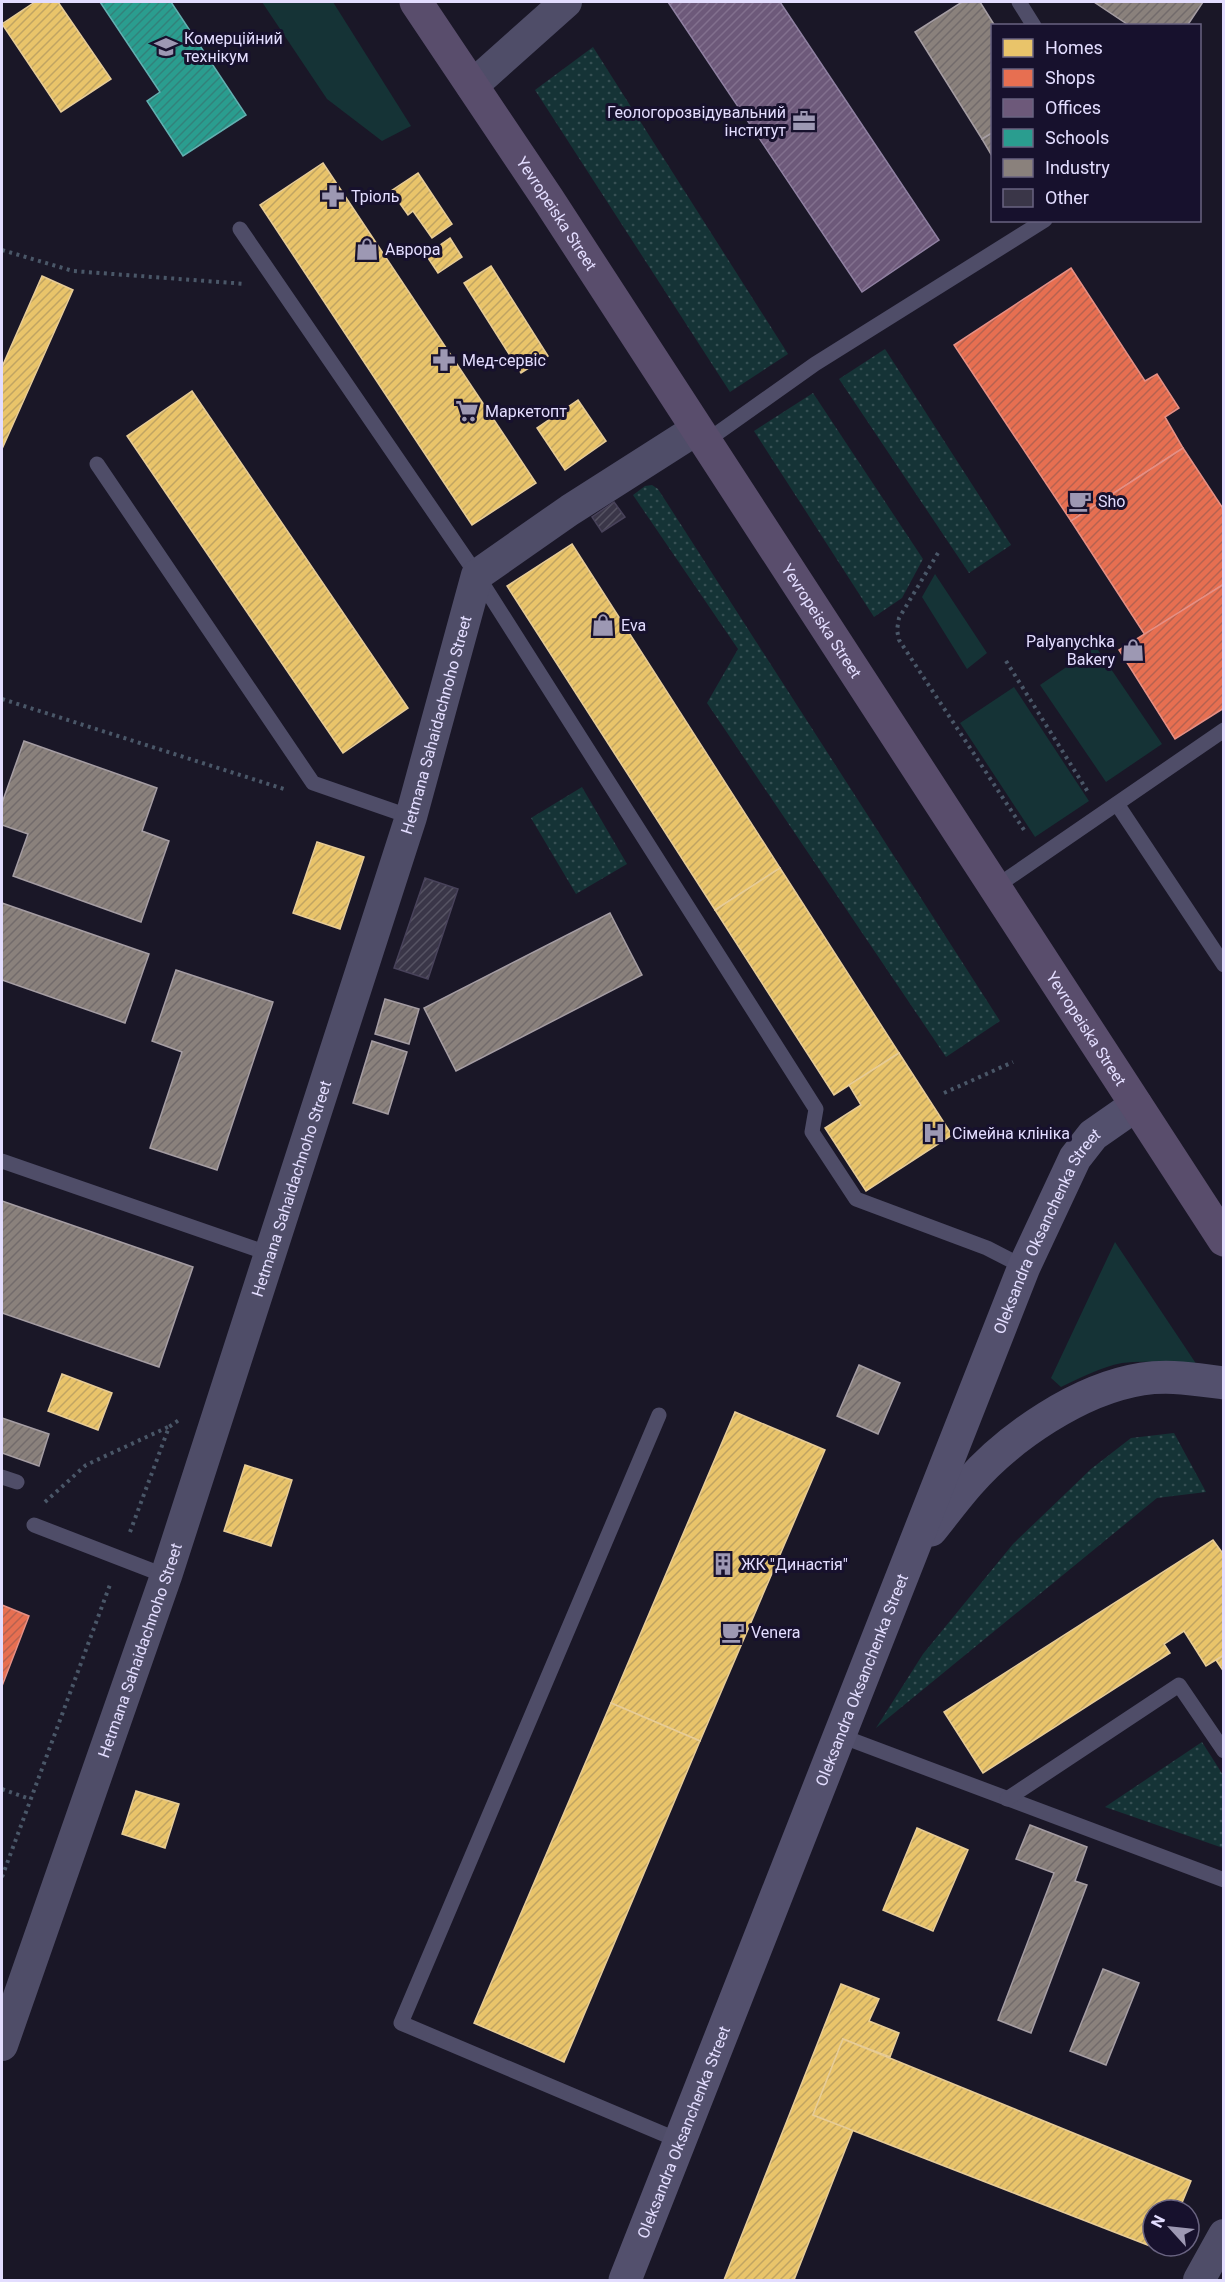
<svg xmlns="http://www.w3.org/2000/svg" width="1225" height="2282" viewBox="0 0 1225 2282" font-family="Roboto,sans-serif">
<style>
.green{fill:#153336}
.park{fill:url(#park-dots)}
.homes{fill:url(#homes-hatch);stroke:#e7cc97;stroke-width:1.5}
.shops{fill:url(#shops-hatch);stroke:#e69085;stroke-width:1.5}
.offices{fill:url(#offices-hatch);stroke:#9081a2;stroke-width:1.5}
.schools{fill:url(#schools-hatch);stroke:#62b0b1;stroke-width:1.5}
.industry{fill:url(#industry-hatch);stroke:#a59da3;stroke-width:1.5}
.building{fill:url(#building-hatch);stroke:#48425a;stroke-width:1.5}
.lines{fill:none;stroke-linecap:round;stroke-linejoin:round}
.path{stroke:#4a5768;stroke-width:4;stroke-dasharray:3 4.5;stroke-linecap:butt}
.lane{stroke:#4f4d68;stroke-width:15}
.street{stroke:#4f4d68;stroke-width:32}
.secondary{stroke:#53506d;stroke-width:33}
.primary{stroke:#594d6c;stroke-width:33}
.labels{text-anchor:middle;stroke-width:6;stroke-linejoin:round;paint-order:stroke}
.poi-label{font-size:16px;fill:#e3ddff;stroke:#17112d;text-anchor:start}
.street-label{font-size:16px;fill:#e3ddff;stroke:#17112d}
</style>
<defs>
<pattern id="park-dots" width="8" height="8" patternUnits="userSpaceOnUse" patternTransform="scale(1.5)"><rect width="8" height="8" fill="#153336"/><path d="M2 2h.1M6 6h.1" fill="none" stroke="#375054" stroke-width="1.8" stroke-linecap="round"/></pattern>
<pattern id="homes-hatch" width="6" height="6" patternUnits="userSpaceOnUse" patternTransform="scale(1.5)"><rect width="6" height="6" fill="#e9c46a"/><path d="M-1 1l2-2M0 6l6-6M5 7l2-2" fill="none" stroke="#c0a462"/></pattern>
<pattern id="shops-hatch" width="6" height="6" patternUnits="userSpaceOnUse" patternTransform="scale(1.5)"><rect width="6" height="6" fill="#e76f51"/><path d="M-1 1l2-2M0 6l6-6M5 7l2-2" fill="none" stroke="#b66250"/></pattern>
<pattern id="offices-hatch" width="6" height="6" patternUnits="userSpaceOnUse" patternTransform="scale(1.5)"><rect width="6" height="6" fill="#6d597a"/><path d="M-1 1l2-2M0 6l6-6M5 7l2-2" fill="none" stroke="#82708e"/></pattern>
<pattern id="schools-hatch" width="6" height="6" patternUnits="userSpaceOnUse" patternTransform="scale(1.5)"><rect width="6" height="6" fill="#2a9d8f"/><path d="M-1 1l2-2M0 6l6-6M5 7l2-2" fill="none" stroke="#32827b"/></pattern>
<pattern id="industry-hatch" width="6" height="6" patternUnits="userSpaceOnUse" patternTransform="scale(1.5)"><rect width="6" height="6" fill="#8a817c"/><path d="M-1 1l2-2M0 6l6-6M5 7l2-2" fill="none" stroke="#726b6b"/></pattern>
<pattern id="building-hatch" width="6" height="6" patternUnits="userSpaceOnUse" patternTransform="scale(1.5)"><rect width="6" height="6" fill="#3a3648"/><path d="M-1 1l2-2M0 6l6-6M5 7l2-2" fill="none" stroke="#565363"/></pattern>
</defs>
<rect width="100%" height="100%" fill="#1a1727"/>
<g class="green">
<polygon points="262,2 333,2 411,126 382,141 327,99"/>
<polygon points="935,574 987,653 967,669 922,597"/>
<polygon points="1096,647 1162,744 1106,782 1040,685"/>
<polygon points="1014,687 1089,801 1035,837 960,723"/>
<path d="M1115 1242 1197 1365C1172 1363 1147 1360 1122 1363 1101 1367 1080 1378 1061 1387L1051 1378Z"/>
</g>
<g class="park">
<polygon points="593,47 788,354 730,392 535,90"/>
<polygon points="885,349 1011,545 969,573 839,379"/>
<polygon points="813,393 923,559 902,598 874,617 754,431"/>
<polygon points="652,485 658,489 1000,1021 946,1057 707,703 738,649 633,495 645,486"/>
<polygon points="582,787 627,864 576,894 531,818"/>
<polygon points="1174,1433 1206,1492 1157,1498 876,1728 923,1654 1013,1544 1091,1469 1131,1438"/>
<polygon points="1202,1742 1223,1775 1223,1848 1105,1807"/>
</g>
<g class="homes">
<polygon points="35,2 58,2 111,79 61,112 2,24"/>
<polygon points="323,163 536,483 472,525 260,205"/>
<polygon points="418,173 452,224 432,238 413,211 408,215 391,191"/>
<polygon points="450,238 462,257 438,273 426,255"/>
<polygon points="491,266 548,356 521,373 464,283"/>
<polygon points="42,276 73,290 2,449 2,367"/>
<polygon points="192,391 408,708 343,753 127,436"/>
<polygon points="578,400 606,441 565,470 537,428"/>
<polygon points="572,544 780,868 715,910 507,586"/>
<polygon points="317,842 364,857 340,929 293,913"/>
<polygon points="780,868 899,1053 834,1095 715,910"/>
<polygon points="899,1053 952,1135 866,1191 825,1128 861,1105 849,1085"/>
<polygon points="62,1374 112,1393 98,1430 48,1411"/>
<polygon points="735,1412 825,1450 700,1741 611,1703"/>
<polygon points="245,1465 292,1480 271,1546 224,1531"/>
<polygon points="1213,1540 1224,1555 1224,1655 1206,1666 1184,1631 1164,1644 1170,1653 983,1773 944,1712"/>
<polygon points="1224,1655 1224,1672 1216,1660"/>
<polygon points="611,1703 700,1741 564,2062 474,2023"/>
<polygon points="136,1791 179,1804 165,1848 122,1834"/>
<polygon points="917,1828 968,1850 933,1931 883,1910"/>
<polygon points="841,1984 879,1999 869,2021 899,2033 890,2057 843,2039 813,2115 853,2130 794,2280 724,2280"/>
<polygon points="843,2039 1191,2181 1179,2210 1153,2210 1153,2246 1165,2246 1163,2251 813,2115"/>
</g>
<g class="shops">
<polygon points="1071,268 1145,381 1157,374 1179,408 1165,417 1183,448 1071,521 954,345"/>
<polygon points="1183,448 1224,510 1224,584 1145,635 1071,521"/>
<polygon points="1224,584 1224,708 1175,739 1119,650"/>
<polygon points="2,1605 29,1616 2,1686"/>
</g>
<polygon class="offices" points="668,2 780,2 939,240 862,292"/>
<polygon class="schools" points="100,2 171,2 246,115 183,156 147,101 160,92"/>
<g class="industry">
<polygon points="962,2 980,2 995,26 992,26 992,133 982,139 915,32"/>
<polygon points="1094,2 1203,2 1187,26 1130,26"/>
<polygon points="992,133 992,156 982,139"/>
<polygon points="24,741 157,788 142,831 169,841 141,922 13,876 28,834 2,825 2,803"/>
<polygon points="2,903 149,954 125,1023 2,980"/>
<polygon points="610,913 642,975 456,1071 424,1008"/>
<polygon points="176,970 273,1002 217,1170 150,1148 182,1052 152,1041"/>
<polygon points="385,999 419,1009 409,1044 375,1034"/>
<polygon points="372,1041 407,1052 388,1114 353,1103"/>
<polygon points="2,1201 193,1267 159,1367 2,1313"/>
<polygon points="859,1365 900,1383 878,1434 837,1416"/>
<polygon points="2,1418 49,1434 39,1466 2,1453"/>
<polygon points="1030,1825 1087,1847 1075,1881 1087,1885 1031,2033 998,2020 1054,1873 1016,1859"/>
<polygon points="1103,1969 1139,1983 1106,2065 1070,2051"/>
</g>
<g class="building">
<polygon points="614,502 625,517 602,532 592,517"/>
<polygon points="425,878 458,889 428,979 394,968"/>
</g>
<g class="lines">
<g class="path">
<polyline points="2,250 73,271 246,284"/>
<polyline points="938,553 899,618 897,630 899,640 1026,833"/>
<polyline points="1006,661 1088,792"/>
<polyline points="2,699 284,789"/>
<polyline points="944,1093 1013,1062"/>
<polyline points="45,1502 86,1465 168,1427"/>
<polyline points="130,1532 169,1427 179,1420"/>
<polyline points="2,1789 30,1799"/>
<polyline points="2,1877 111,1582"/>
</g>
<g class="lane">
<polyline points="1019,2 1034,26"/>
<polyline points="240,229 477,575 816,1109 812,1132 856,1199 987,1248 1024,1267"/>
<polyline points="705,442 815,364 1045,220"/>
<polyline points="97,464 313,783 411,817"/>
<polyline points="1117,804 1224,965"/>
<polyline points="994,888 1224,730"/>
<polyline points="2,1161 270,1254"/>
<polyline points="659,1415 401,2023 680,2141"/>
<polyline points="2,1477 17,1482"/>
<polyline points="34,1525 166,1576"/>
<polyline points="841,1736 1224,1880"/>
<polyline points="1007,1799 1179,1685 1224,1751"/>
</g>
<g class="street">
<polyline points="472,86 566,2"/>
<path id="s1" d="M2 2045 166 1576 411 817 477 575 570 510 697 429"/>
<polyline points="1199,2280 1224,2235"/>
</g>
<g class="secondary">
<path d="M931 1530C943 1515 955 1499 968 1484 1009 1437 1079 1389 1142 1379 1169 1375 1196 1379 1224 1383"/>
<path id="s2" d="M625 2280 1024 1267 1075 1158 1093 1135 1136 1105"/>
</g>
<path class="primary" id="s3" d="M416 2 548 199 1224 1240"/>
</g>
<defs>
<g id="university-bare" transform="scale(1.8)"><path d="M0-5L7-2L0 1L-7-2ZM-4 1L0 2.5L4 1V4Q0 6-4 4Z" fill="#9d98b3" stroke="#17112d" stroke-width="2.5" paint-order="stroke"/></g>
<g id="office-bare" transform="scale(1.8)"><path d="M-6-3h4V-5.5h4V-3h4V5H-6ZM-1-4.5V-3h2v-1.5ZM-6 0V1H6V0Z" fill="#9d98b3" stroke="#17112d" stroke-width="2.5" paint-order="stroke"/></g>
<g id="pharmacy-bare" transform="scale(1.8)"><path d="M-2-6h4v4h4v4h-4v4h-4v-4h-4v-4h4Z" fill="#9d98b3" stroke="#17112d" stroke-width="2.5" paint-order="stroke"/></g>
<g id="shop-bare" transform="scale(1.8)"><path d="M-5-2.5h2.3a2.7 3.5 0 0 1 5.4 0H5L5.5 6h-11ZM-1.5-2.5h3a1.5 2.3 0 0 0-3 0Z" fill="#9d98b3" stroke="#17112d" stroke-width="2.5" paint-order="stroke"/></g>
<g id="supermarket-bare" transform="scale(1.8)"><path d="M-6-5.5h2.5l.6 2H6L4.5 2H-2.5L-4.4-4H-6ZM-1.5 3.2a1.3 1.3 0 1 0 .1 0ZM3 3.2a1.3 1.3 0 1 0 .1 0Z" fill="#9d98b3" stroke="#17112d" stroke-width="2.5" paint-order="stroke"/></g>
<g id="cafe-bare" transform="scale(1.8)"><path d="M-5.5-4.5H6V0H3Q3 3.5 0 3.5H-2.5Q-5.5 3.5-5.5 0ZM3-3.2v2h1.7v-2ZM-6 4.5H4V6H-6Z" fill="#9d98b3" stroke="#17112d" stroke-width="2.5" paint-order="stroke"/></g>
<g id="hospital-bare" transform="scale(1.8)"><path d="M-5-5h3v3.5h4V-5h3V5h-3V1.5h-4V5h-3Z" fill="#9d98b3" stroke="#17112d" stroke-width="2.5" paint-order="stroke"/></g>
<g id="building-bare" transform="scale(1.8)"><path d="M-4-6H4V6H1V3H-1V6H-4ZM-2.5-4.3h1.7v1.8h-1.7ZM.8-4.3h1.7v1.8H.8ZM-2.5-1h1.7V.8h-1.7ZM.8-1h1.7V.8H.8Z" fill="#9d98b3" stroke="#17112d" stroke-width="2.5" paint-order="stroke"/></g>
</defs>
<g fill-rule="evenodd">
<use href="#university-bare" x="166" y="47"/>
<use href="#office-bare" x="804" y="121"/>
<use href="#pharmacy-bare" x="333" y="196"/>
<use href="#shop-bare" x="367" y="249"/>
<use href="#pharmacy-bare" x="444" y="360"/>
<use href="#supermarket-bare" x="467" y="411"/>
<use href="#cafe-bare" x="1080" y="501"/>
<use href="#shop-bare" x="603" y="625"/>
<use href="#shop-bare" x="1133" y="650"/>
<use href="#hospital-bare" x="934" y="1133"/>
<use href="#building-bare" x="723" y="1564"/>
<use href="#cafe-bare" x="733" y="1632"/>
</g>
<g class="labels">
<g class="poi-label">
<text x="184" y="44">Комерційний<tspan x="184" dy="18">технікум</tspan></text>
<text x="786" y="118" text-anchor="end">Геологорозвідувальний<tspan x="786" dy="18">інститут</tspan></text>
<text x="351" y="202">Тріоль</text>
<text x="385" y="255">Аврора</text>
<text x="462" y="366">Мед-сервіс</text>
<text x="485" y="417">Маркетопт</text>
<text x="1098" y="507">Sho</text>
<text x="621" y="631">Eva</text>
<text x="1115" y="647" text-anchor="end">Palyanychka<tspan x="1115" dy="18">Bakery</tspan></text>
<text x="952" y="1139">Сімейна клініка</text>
<text x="741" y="1570">ЖК "Династія"</text>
<text x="751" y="1638">Venera</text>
</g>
<g class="street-label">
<text dy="6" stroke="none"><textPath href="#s3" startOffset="254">Yevropeiska Street</textPath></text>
<text dy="6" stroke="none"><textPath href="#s3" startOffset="740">Yevropeiska Street</textPath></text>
<text dy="6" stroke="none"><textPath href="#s1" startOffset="1390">Hetmana Sahaidachnoho Street</textPath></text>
<text dy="6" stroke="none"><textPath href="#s3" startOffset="1226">Yevropeiska Street</textPath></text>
<text dy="6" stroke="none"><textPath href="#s1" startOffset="904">Hetmana Sahaidachnoho Street</textPath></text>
<text dy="6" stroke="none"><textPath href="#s2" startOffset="1131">Oleksandra Oksanchenka Street</textPath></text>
<text dy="6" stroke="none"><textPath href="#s1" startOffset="418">Hetmana Sahaidachnoho Street</textPath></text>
<text dy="6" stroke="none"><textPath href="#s2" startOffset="645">Oleksandra Oksanchenka Street</textPath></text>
<text dy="6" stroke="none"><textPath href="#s2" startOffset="159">Oleksandra Oksanchenka Street</textPath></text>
</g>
</g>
<rect width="1225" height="2282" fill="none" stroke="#e3ddff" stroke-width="6"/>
<rect x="991" y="24" width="210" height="198" fill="#17112d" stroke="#696381" stroke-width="1.5"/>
<rect x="1003" y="39" width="30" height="18" fill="#e9c46a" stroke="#696381" stroke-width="1.5"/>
<text x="1045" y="54" font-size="18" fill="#e3ddff">Homes</text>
<rect x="1003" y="69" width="30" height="18" fill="#e76f51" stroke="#696381" stroke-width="1.5"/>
<text x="1045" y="84" font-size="18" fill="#e3ddff">Shops</text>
<rect x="1003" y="99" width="30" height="18" fill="#6d597a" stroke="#696381" stroke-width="1.5"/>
<text x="1045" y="114" font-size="18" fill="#e3ddff">Offices</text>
<rect x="1003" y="129" width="30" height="18" fill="#2a9d8f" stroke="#696381" stroke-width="1.5"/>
<text x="1045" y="144" font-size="18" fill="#e3ddff">Schools</text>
<rect x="1003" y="159" width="30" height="18" fill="#8a817c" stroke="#696381" stroke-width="1.5"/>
<text x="1045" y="174" font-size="18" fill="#e3ddff">Industry</text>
<rect x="1003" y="189" width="30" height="18" fill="#3a3648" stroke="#696381" stroke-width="1.5"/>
<text x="1045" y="204" font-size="18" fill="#e3ddff">Other</text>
<g transform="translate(1171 2228) rotate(297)"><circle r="28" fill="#17112d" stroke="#696381" stroke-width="1.5"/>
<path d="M0-4.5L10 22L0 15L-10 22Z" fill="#9d98b3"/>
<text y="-9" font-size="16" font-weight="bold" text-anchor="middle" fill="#e3ddff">N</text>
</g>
</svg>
